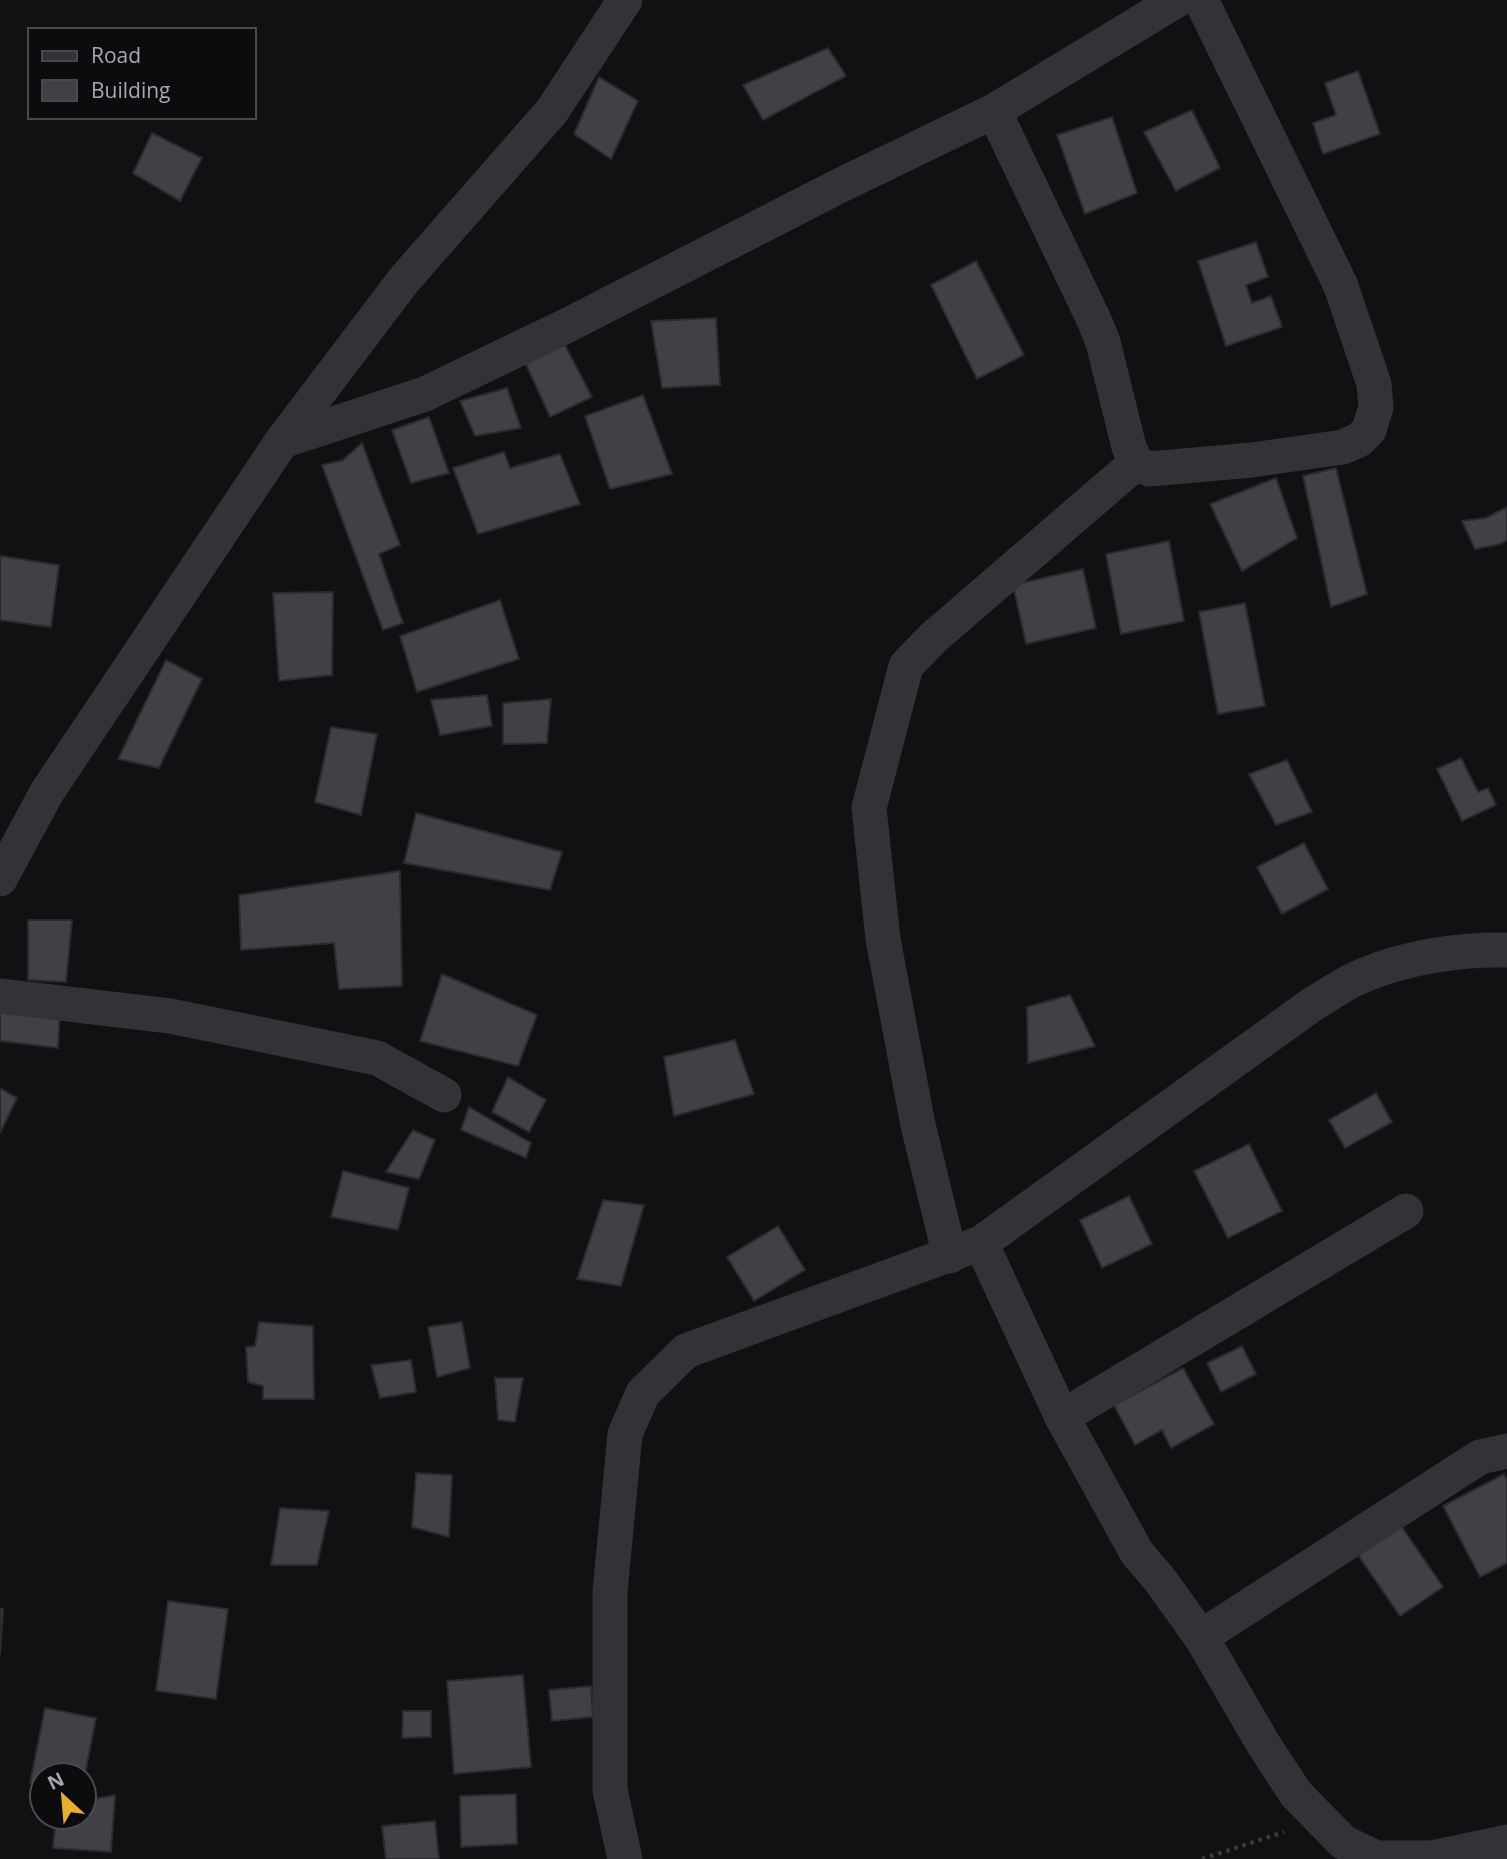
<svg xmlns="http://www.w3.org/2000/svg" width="1507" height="1859" viewBox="0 0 1507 1859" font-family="'Open Sans',sans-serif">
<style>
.building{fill:#404146;stroke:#2b2b2f;stroke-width:2}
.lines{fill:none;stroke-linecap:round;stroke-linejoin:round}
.path{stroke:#383a3e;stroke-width:4.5;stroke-dasharray:3.5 5;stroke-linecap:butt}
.street{stroke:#323337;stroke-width:35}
</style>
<rect width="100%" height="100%" fill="#111113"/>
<g class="building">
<polygon points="828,48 846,76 763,120 743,85"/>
<polygon points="1358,71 1380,134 1323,154 1313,123 1336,115 1325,83"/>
<polygon points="599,77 638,101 611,159 574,134"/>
<polygon points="1192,110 1220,168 1176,191 1144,132"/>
<polygon points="1112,117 1137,193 1085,214 1057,135"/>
<polygon points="152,133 202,158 180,201 133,173"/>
<polygon points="1256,242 1268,277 1246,285 1252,303 1271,296 1282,327 1226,346 1198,261"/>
<polygon points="976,261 1024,355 977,379 931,285"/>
<polygon points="716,318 720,385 662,388 651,321"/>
<polygon points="564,343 592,397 550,417 525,362"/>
<polygon points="507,388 521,428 475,436 460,401"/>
<polygon points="643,395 672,474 610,489 585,416"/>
<polygon points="429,417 449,473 411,483 392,430"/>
<polygon points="362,443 400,545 379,554 403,623 383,630 322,465 343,460"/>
<polygon points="504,452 510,468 560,454 580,504 478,534 453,468"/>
<polygon points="1336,468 1367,594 1331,607 1303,476"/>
<polygon points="1276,478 1297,538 1242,571 1210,504"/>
<polygon points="1507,507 1507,540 1501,544 1475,549 1462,521 1486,518"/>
<polygon points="1169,541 1184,621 1121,634 1106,554"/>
<polygon points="0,556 59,565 51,627 0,620"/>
<polygon points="1083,569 1096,628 1026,644 1013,585"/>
<polygon points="333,592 332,675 279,681 273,593"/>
<polygon points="500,600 519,659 417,692 400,636"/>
<polygon points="1245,603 1265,706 1218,714 1199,612"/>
<polygon points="166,660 202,679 159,768 118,759"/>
<polygon points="487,695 492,726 440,735 431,700"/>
<polygon points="551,699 547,743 503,744 503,703"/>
<polygon points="331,727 377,734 361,815 315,802"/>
<polygon points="1461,758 1478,792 1488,788 1496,805 1462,821 1437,769"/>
<polygon points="1287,760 1312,812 1276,825 1249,774"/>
<polygon points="416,813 562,852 550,890 404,863"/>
<polygon points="1304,843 1328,889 1282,914 1257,867"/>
<polygon points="400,871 402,986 339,989 334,943 241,950 239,895"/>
<polygon points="28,920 72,920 66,982 28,980"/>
<polygon points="442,974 537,1015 518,1066 420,1041"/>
<polygon points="1070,995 1095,1046 1028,1063 1027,1007"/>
<polygon points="0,1007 60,1010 58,1048 0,1041"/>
<polygon points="735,1040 754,1094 674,1116 664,1057"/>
<polygon points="508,1077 546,1100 529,1132 492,1112"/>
<polygon points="0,1088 17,1098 0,1133"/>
<polygon points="1376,1093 1392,1122 1345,1148 1329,1120"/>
<polygon points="469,1107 531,1143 526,1158 461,1130"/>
<polygon points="413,1130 435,1140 419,1179 386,1172"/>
<polygon points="1249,1144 1282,1211 1228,1238 1194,1171"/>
<polygon points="343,1171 409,1188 398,1230 331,1217"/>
<polygon points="1129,1196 1152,1244 1102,1268 1080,1220"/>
<polygon points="603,1200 644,1205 621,1286 577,1279"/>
<polygon points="778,1226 805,1270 754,1301 727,1257"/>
<polygon points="259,1322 313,1326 314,1399 263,1399 263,1386 248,1382 246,1347 255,1346"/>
<polygon points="462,1322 470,1368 437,1377 428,1327"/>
<polygon points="1242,1346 1256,1374 1221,1392 1207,1363"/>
<polygon points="411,1360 416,1392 380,1398 371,1365"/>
<polygon points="1183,1368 1214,1424 1171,1448 1162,1430 1135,1445 1114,1405"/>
<polygon points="495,1378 523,1378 515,1422 498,1420"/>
<polygon points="416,1473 452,1475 449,1537 412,1527"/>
<polygon points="1504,1474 1507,1480 1507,1563 1480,1577 1443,1506"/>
<polygon points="280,1508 329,1511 317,1565 271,1565"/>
<polygon points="1395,1517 1443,1587 1400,1616 1352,1546"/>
<polygon points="168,1601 228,1609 216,1699 156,1691"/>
<polygon points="0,1609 3,1609 0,1655"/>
<polygon points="523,1675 531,1767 454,1774 447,1681"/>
<polygon points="591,1686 593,1717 552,1721 549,1690"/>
<polygon points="45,1708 96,1718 84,1779 84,1775 42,1775 42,1786 30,1783"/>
<polygon points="403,1711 431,1711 431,1737 402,1738"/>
<polygon points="516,1794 517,1844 461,1847 460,1796"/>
<polygon points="115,1795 111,1852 53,1848 56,1817 84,1817 84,1801"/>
<polygon points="435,1821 439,1859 386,1859 382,1826"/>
</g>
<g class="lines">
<polyline class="path" points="1202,1859 1284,1832"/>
<g class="street">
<polyline points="994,111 1094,320 1103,342 1129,447 1136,463 1149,469 1252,460 1343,447 1359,440 1369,430 1376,407 1374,384 1341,286 1201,0"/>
<polyline points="282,441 425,394 568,325 841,185 994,111 1177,0"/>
<polyline points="0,879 47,792 282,441 404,280 552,111 625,0"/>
<polyline points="0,996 170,1016 377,1058 444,1095"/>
<polyline points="981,1243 1062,1417 1137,1553 1160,1580 1201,1637 1264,1745 1296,1794 1343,1842 1376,1858 1431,1858 1507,1842"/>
<polyline points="950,1256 918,1125 883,939 869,808 906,666 933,638 1136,463"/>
<polyline points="1062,1417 1406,1211"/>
<polyline points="1201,1637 1480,1457 1507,1451"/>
<path d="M625 1859 610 1790V1592L625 1434 643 1393 686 1351 981 1243 1310 1006C1327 996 1344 983 1362 976 1406 957 1460 949 1507 950"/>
</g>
</g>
<rect x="28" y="28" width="228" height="91" fill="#0c0c0e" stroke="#484a50" stroke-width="2"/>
<rect x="42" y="51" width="35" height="10" fill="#323337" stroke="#484a50" stroke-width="2"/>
<text x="91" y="63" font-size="21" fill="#a3a8b3">Road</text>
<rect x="42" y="80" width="35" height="21" fill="#404146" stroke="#484a50" stroke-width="2"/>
<text x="91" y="98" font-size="21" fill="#a3a8b3">Building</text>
<g transform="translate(63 1796) rotate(334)"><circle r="33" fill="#0c0c0e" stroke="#484a50" stroke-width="2"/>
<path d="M0-5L12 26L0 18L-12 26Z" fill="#e8ae34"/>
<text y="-10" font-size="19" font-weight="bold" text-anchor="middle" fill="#a3a8b3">N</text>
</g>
</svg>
